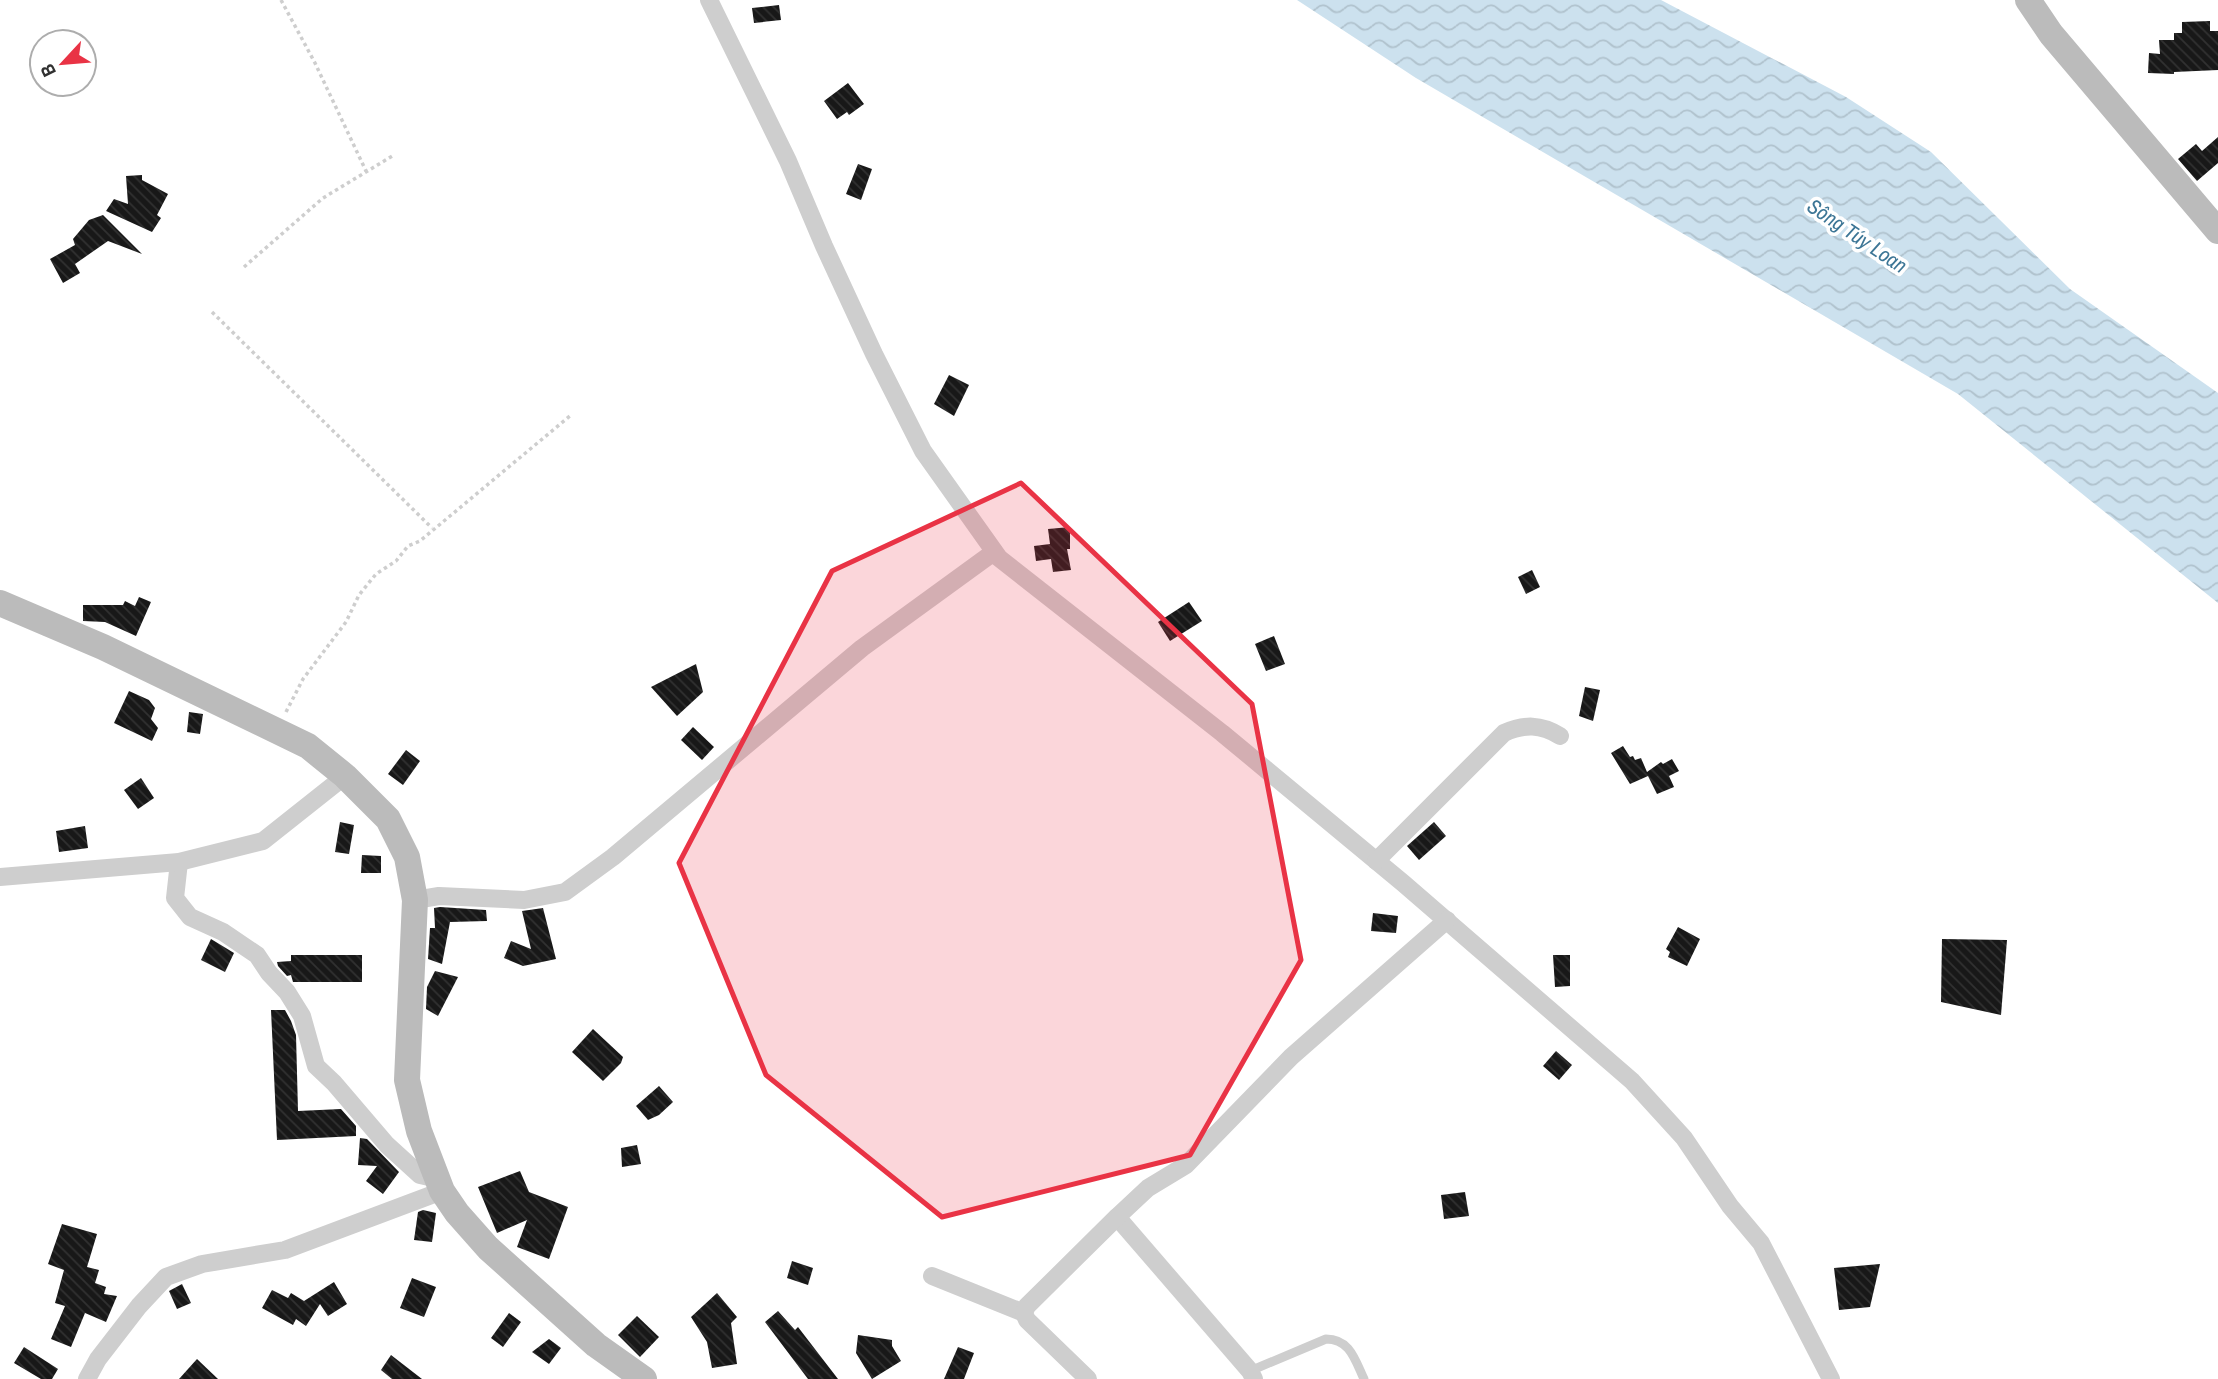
<svg xmlns="http://www.w3.org/2000/svg" width="2218" height="1379" viewBox="0 0 2218 1379" font-family="'Archivo Narrow',sans-serif">
<style>
.water{fill:url(#water-waves)}
.building{fill:url(#building-back-hatch)}
.lines{fill:none;stroke-linecap:round;stroke-linejoin:round}
.path{stroke:#cecece;stroke-width:3.5;stroke-dasharray:3.5 3.5;stroke-linecap:butt}
.lane{stroke:#cecece;stroke-width:9}
.street{stroke:#cecece;stroke-width:18}
.secondary{stroke:#bbb;stroke-width:26}
.marked{fill:#e93345;fill-opacity:0.2;stroke:#e93345;stroke-width:5;stroke-linejoin:round}
.labels{text-anchor:middle;stroke-width:7;stroke-linejoin:round;paint-order:stroke}
.water-label{font-size:21px;font-style:italic;fill:#3d7696;stroke:#fff}
</style>
<defs>
<pattern id="water-waves" width="16" height="10" patternUnits="userSpaceOnUse" patternTransform="scale(1.75)"><rect width="16" height="10" fill="#cce1ee"/><path d="M0 5q4-4 8 0t8 0" fill="none" stroke="#b0c2cd"/></pattern>
<pattern id="building-back-hatch" width="6" height="6" patternUnits="userSpaceOnUse" patternTransform="scale(1.75)"><rect width="6" height="6" fill="#181818"/><path d="M-1 5l2 2M0 0l6 6M5-1l2 2" fill="none" stroke="#313131"/></pattern>
</defs>
<rect width="100%" height="100%" fill="#fff"/>
<polygon class="water" points="1297,0 1661,0 1846,97 1931,152 2070,289 2218,393 2218,603 1958,394 1416,78"/>
<g class="building">
<polygon points="779,5 781,20 754,23 752,8"/>
<polygon points="2210,21 2210,31 2218,31 2218,70 2174,72 2174,74 2148,73 2149,53 2160,54 2159,40 2174,40 2174,33 2182,33 2182,22"/>
<polygon points="848,83 864,104 849,115 847,112 837,119 824,101"/>
<polygon points="2218,137 2218,163 2197,181 2178,159 2196,144 2202,151"/>
<polygon points="858,164 872,169 861,200 846,194"/>
<polygon points="142,175 142,180 168,194 157,215 161,218 152,232 106,211 114,199 128,204 126,176"/>
<polygon points="103,215 142,254 108,241 75,264 80,273 63,283 50,259 75,245 73,239 89,220"/>
<polygon points="949,375 969,385 954,416 934,404"/>
<polygon points="1070,527 1070,549 1067,549 1071,570 1053,572 1051,559 1036,561 1034,546 1050,544 1048,529"/>
<polygon points="1532,570 1540,587 1526,594 1518,577"/>
<polygon points="139,597 151,602 136,636 105,622 83,621 83,605 123,605 125,601 135,606"/>
<polygon points="1189,602 1202,621 1170,641 1158,622"/>
<polygon points="1274,636 1285,664 1266,671 1255,644"/>
<polygon points="696,664 703,692 677,716 651,687"/>
<polygon points="1585,687 1600,690 1593,721 1579,716"/>
<polygon points="129,691 149,700 155,708 151,719 158,728 152,741 114,723"/>
<polygon points="189,712 203,714 200,734 187,732"/>
<polygon points="693,727 714,747 702,760 681,740"/>
<polygon points="1623,746 1630,757 1633,756 1635,760 1641,758 1647,772 1661,762 1663,764 1672,759 1679,771 1669,776 1674,787 1657,794 1648,776 1630,784 1611,753"/>
<polygon points="406,750 420,761 403,785 388,774"/>
<polygon points="141,778 154,798 138,809 124,790"/>
<polygon points="340,822 354,825 349,854 335,852"/>
<polygon points="1434,822 1446,836 1419,860 1407,846"/>
<polygon points="85,826 88,848 59,852 56,831"/>
<polygon points="362,855 381,856 381,873 361,873"/>
<polygon points="440,907 486,910 487,921 450,922 442,964 428,959 430,928 435,928 434,908"/>
<polygon points="543,908 556,959 523,966 504,958 511,941 531,949 522,911"/>
<polygon points="1373,913 1398,916 1396,933 1371,931"/>
<polygon points="1678,927 1700,939 1687,966 1668,957 1670,952 1666,949"/>
<polygon points="211,939 234,953 225,972 201,960"/>
<polygon points="1942,939 2007,940 2001,1015 1941,1002"/>
<polygon points="291,955 362,955 362,982 293,982 291,975 287,976 278,966 277,962 291,961"/>
<polygon points="1553,955 1570,955 1570,986 1555,987"/>
<polygon points="435,971 458,977 438,1016 426,1009 427,987"/>
<polygon points="271,1010 285,1010 291,1021 296,1035 298,1111 341,1109 356,1126 356,1136 277,1140"/>
<polygon points="593,1029 623,1057 621,1063 603,1081 572,1052"/>
<polygon points="1556,1051 1572,1065 1559,1080 1543,1066"/>
<polygon points="659,1086 673,1102 659,1115 648,1120 636,1106"/>
<polygon points="360,1138 367,1139 399,1172 383,1194 366,1181 377,1166 358,1165"/>
<polygon points="637,1145 641,1164 622,1167 621,1148"/>
<polygon points="520,1171 529,1192 568,1207 549,1259 517,1247 527,1220 497,1233 478,1187"/>
<polygon points="1465,1192 1469,1216 1444,1219 1441,1195"/>
<polygon points="423,1210 436,1213 432,1242 414,1240 418,1212"/>
<polygon points="62,1224 97,1234 87,1267 99,1270 95,1283 106,1287 104,1294 117,1296 106,1322 85,1313 71,1347 51,1339 65,1306 55,1303 64,1270 48,1264"/>
<polygon points="792,1261 813,1268 808,1285 787,1278"/>
<polygon points="1880,1264 1870,1307 1839,1310 1834,1268"/>
<polygon points="412,1278 436,1287 424,1317 400,1308"/>
<polygon points="334,1282 347,1304 328,1316 320,1304 306,1326 296,1319 293,1325 262,1308 272,1290 288,1298 291,1293 304,1301"/>
<polygon points="182,1284 191,1303 177,1309 169,1291"/>
<polygon points="717,1293 737,1317 731,1323 737,1364 712,1368 707,1342 691,1317"/>
<polygon points="778,1311 795,1330 798,1327 838,1379 808,1379 765,1322"/>
<polygon points="509,1313 521,1322 503,1347 491,1338"/>
<polygon points="637,1316 659,1337 640,1357 618,1335"/>
<polygon points="858,1335 892,1340 892,1346 901,1361 872,1379 856,1353"/>
<polygon points="549,1339 561,1348 549,1364 532,1352"/>
<polygon points="24,1347 58,1369 52,1379 41,1379 14,1363"/>
<polygon points="958,1347 974,1353 964,1379 944,1379"/>
<polygon points="391,1355 422,1379 392,1379 381,1370"/>
<polygon points="197,1359 218,1379 179,1379"/>
</g>
<g class="lines">
<g class="path">
<polyline points="281,0 315,63 366,171"/>
<polyline points="244,267 323,198 394,155"/>
<polyline points="212,312 432,528"/>
<polyline points="286,712 303,679 346,622 359,595 376,574 396,561 408,546 420,541 571,415"/>
</g>
<path class="lane" d="M1250 1371 1326 1339C1350 1339 1355 1360 1364 1379"/>
<g class="street">
<polyline points="709,0 788,161 824,246 874,354 923,451 999,558 1222,733 1403,883 1632,1081 1684,1138 1730,1206 1761,1243 1831,1379"/>
<path d="M1376 861 1504 733C1524 724 1541 724 1560 736"/>
<polyline points="179,862 175,898 190,917 223,932 257,955 269,973 287,992 302,1016 316,1066 334,1083 387,1145 420,1175 438,1179"/>
<polyline points="0,877 179,862 263,841 345,776"/>
<polyline points="415,900 439,896 524,900 565,892 613,857 862,648 994,552"/>
<polyline points="1117,1217 1250,1371 1254,1379"/>
<polyline points="932,1276 1024,1313"/>
<polyline points="87,1379 98,1359 139,1306 166,1277 202,1264 285,1250 442,1191"/>
<polyline points="1088,1379 1027,1320 1024,1313 1027,1306 1117,1217 1148,1188 1186,1165 1291,1057 1447,920"/>
</g>
<g class="secondary">
<polyline points="2028,0 2051,34 2218,231"/>
<polyline points="0,603 103,647 308,746 345,776 388,819 407,857 415,900 407,1080 419,1131 442,1191 457,1213 488,1248 596,1345 644,1379"/>
</g>
</g>
<path class="marked" d="M1021 483 1252 704 1301 960 1190 1155 942 1217 766 1075 679 863 832 571Z"/>
<g class="labels">
<g class="water-label">
<text transform="translate(1857 236) rotate(34)" y="7">Sông Túy Loan</text>
</g>
</g>
<g transform="translate(63 63) rotate(244)"><circle r="33" fill="#ffffff" stroke="#adadad" stroke-width="2"/>
<path d="M0-5L12 26L0 18L-12 26Z" fill="#e93345"/>
<text y="-10" font-size="19" font-weight="bold" text-anchor="middle" fill="#313131">B</text>
</g>
</svg>
